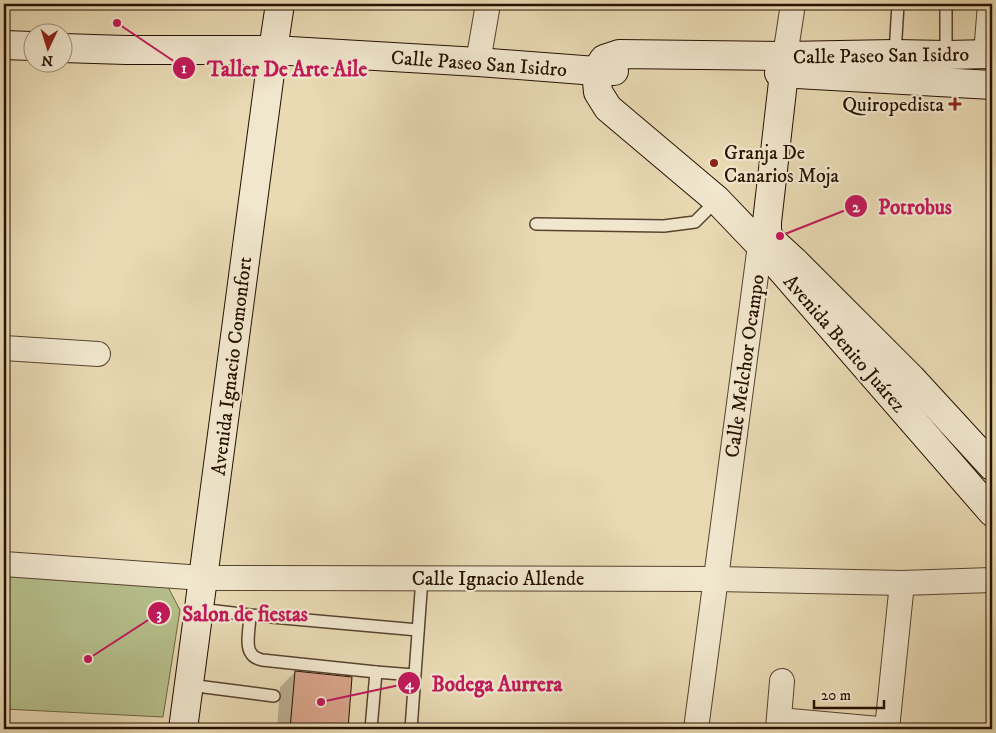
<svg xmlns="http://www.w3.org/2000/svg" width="996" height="733" viewBox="0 0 996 733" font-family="'IM FELL DW Pica',serif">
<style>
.green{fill:#b6c08d;stroke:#6e6846}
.shadow{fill:#0003}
.building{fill:#d8a48b;stroke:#261100}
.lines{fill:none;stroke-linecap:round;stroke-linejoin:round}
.service-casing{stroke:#57432d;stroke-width:14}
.minor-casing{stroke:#57432d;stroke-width:26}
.secondary-casing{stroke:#261100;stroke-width:30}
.service{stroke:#f1e7ce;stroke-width:11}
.minor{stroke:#f1e7ce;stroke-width:24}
.secondary{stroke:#f1e7ce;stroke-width:28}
.poi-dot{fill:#8f2418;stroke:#f1e7ce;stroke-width:2}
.labels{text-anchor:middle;stroke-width:4.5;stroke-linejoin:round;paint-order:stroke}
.street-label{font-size:20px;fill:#261100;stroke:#f1e7ce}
.poi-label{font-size:20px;fill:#261100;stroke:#f1e7ce;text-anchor:end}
.leader{fill:none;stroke:#c2185b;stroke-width:2}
.callout-dot{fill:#c2185b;stroke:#f1e7ce;stroke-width:2}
.mark-label{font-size:15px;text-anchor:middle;font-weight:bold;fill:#fff}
.callout-label{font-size:21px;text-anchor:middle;font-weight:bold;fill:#c2185b;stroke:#f1e7ce;stroke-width:4.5;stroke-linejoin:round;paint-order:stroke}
</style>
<rect width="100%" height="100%" fill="#e9dab4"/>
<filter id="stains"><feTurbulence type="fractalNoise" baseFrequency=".004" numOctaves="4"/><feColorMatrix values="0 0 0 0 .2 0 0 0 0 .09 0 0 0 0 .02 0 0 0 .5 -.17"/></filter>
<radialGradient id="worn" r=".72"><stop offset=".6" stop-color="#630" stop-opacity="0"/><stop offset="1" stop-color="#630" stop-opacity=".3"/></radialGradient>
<polygon class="green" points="4,573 168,587 180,610 163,717 4,709"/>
<polygon class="shadow" points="295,672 351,678 346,729 277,729 280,687"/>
<polygon class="building" points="295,671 352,677 348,729 290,729"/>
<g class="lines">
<g class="service-casing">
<g id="service">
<polyline points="895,54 898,4"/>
<polyline points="946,55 946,4"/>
<polyline points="536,224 664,226 695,222 717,200"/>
<polyline points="199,609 250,615 418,630"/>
<path d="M250 615C250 625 245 646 251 653 253 657 258 659 262 660L376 672 414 675"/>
<polyline points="189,685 274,696"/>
<polyline points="371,729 376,672"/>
<polyline points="411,729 422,578"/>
</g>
</g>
<g class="minor-casing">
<g id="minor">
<polyline points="986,54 990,4"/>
<polyline points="785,56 793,4"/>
<polyline points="478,62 488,4"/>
<polyline points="4,348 98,354"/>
<polyline points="4,564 203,578 716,579 902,583 992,580"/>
<polyline points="779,720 879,729"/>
<polyline points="696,729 760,245"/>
<polyline points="778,729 782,681"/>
<polyline points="887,729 902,583"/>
</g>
</g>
<g class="secondary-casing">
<g id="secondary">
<polyline points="4,45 32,46"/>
<polyline points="62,48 126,50 273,50 478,62 596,71 614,71"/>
<polyline points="992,54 946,55 895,54 785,56 619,54 604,59 596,71 598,92 608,108 717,200 760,245 992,512"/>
<polyline points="779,73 992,85"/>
<polyline points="767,222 767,232 770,239 794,261 911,378 992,466"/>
<polyline points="762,241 767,222 784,73 785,56"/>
<polyline points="183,729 203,578 273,50 280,4"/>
</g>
</g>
<use href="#service" class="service"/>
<use href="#minor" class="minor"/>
<use href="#secondary" class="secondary"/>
</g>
<g class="poi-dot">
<path d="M952.5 96.5h5v5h5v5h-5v5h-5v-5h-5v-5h5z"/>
<circle cx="714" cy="163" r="5"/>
</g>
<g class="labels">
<g class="street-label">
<text transform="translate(881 55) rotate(-1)" y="7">Calle Paseo San Isidro</text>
<text transform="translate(479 63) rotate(4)" y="7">Calle Paseo San Isidro</text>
<text transform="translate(845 343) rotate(49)" y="7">Avenida Benito Juárez</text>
<text transform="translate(231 366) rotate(-83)" y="7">Avenida Ignacio Comonfort</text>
<text transform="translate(744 366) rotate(-82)" y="7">Calle Melchor Ocampo</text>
<text x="498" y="585">Calle Ignacio Allende</text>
</g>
<g class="poi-label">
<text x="944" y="111">Quiropedista</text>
<text x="724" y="159" text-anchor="start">Granja De<tspan x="724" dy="23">Canarios Moja</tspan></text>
</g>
</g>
<path class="leader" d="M117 23L184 68M780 236L856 206M88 659L159 613M321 702L409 683"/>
<g class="callout-dot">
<circle cx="117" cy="23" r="5"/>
<circle cx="780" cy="236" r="5"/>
<circle cx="88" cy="659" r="5"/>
<circle cx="321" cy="702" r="5"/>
<circle cx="184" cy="68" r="12"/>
<circle cx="856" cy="206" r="12"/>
<circle cx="159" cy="613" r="12"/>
<circle cx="409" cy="683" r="12"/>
</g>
<g class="mark-label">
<text x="184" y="73">1</text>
<text x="856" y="212">2</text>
<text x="159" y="619">3</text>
<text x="409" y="689">4</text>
</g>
<g class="callout-label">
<text x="287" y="76">Taller De Arte Aile</text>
<text x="915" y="214">Potrobus</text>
<text x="245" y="621">Salon de fiestas</text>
<text x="497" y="691">Bodega Aurrera</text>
</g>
<rect width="996" height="733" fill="none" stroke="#e9dab4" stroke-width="20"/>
<rect x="5" y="5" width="986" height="723" fill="none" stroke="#261100" stroke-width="2.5"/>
<rect x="10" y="10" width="976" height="713" fill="none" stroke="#261100"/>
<g transform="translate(48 48) rotate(184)"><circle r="24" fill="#f1e7ce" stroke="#a0917c"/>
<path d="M0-4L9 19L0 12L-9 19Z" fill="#8f2418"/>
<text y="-8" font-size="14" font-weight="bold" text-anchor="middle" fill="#261100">N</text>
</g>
<path d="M814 700v8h70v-8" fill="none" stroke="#261100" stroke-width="2.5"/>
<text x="821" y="700" font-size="15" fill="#261100" stroke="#f1e7ce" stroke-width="4" paint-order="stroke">20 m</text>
<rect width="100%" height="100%" filter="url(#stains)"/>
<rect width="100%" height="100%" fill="url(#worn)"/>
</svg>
